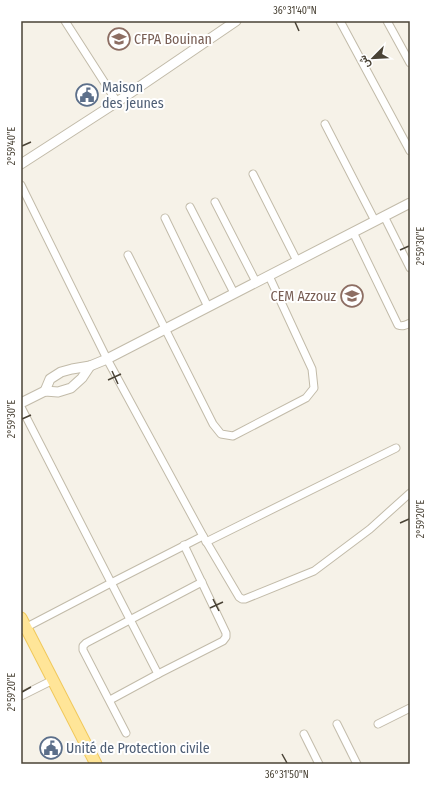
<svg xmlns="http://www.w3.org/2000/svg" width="431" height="785" viewBox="0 0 431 785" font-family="'Fira Sans Condensed',Vazirmatn,sans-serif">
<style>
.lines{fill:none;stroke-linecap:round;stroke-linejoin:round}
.minor-casing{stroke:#c2bba9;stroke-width:9}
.tertiary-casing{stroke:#c2bba9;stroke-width:11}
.primary-casing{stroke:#f1c95b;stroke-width:13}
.minor{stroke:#fff;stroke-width:7}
.tertiary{stroke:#fff;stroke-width:9}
.primary{stroke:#ffe598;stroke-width:11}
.ticks{fill:none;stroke:#4a4336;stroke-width:1.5}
.labels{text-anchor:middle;stroke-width:4;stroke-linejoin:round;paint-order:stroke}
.education-label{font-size:14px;fill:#785e54;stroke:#fff;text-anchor:start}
.service-label{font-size:14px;fill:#4e5e75;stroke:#fff;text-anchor:start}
.neatline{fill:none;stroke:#4a4336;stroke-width:1.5}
.ticks-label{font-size:10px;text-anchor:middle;fill:#4a4336}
</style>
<rect width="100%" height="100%" fill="#f6f2e8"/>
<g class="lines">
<g class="minor-casing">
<g id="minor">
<polyline points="65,21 117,102"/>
<polyline points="340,21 410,151"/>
<polyline points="387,21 410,63"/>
<polyline points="325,124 375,221"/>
<polyline points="253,174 297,261"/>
<polyline points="21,185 107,359 203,536 111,583 21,630"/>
<polyline points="215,202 256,282"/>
<polyline points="190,207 234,293"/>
<polyline points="384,216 410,268"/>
<polyline points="165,218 208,307"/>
<path d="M353 232 398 325C403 327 406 325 410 323"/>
<polyline points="128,255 213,424 221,434 233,436 306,398 314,388 312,369 269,276"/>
<polyline points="21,407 158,674"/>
<polyline points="203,536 239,597 242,599 245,599 314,571 370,529 410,493"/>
<polyline points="206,542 396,448"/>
<polyline points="21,696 53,680"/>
<polyline points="110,700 158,674 223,641 226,637 226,633 184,545"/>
<polyline points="337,724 357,764"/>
<polyline points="378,724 410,708"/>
<polyline points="126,733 83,650 83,646 86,643 202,582"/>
<polyline points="304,734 319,764"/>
</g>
</g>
<g class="tertiary-casing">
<g id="tertiary">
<polyline points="21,164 117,102 236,21"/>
<polyline points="45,391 50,379 61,372 72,369 90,366 107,359 410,203"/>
<polyline points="21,403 45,391 58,392 71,388 82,378 90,366"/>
</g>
</g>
<g class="primary-casing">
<polyline id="primary" points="21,618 96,764"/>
</g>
<use href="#minor" class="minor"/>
<use href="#tertiary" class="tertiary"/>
<use href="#primary" class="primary"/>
</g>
<path class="ticks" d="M295 22 299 31M22 146 31 142M400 250 409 246M112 371 118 384M108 380 121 374M22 419 31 415M400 523 409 519M213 599 219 611M210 608 223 602M22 692 31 687M282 754 287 763"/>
<defs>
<g id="university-ring" transform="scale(1.15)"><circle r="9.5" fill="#fff" stroke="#8d6e63" stroke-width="1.5"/><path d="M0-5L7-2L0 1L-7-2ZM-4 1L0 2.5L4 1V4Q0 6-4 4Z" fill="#8d6e63"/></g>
<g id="civic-ring" transform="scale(1.15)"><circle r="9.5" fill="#fff" stroke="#5c6f8a" stroke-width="1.5"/><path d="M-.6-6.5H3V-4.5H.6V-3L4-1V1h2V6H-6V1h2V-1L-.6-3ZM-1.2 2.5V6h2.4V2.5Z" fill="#5c6f8a"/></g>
<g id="school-ring" transform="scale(1.15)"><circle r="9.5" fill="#fff" stroke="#8d6e63" stroke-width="1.5"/><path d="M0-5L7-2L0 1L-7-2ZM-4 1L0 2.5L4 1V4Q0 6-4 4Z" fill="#8d6e63"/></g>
</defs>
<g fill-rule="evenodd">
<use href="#university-ring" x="119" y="39"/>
<use href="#civic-ring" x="87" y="95"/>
<use href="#school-ring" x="352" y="296"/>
<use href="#civic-ring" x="51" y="748"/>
</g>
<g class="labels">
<g class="education-label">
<text x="134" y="44">CFPA Bouinan</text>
<text x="336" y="301" text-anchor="end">CEM Azzouz</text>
</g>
<g class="service-label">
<text x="102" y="92">Maison<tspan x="102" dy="16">des jeunes</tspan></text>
<text x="66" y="753">Unité de Protection civile</text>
</g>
</g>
<rect width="431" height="785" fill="none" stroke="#ffffff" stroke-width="44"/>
<g transform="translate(373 58) rotate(246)" stroke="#ffffff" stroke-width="3" paint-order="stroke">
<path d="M0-3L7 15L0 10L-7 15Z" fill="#4a4336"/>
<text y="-6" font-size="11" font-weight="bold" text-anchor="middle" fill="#4a4336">ش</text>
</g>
<rect x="22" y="22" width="387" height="741" class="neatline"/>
<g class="ticks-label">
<text x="295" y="14">36°31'40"N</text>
<text transform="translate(11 146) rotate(-90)" y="4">2°59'40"E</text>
<text transform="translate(420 246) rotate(-90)" y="4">2°59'30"E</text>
<text transform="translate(11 419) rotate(-90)" y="4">2°59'30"E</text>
<text transform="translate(420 519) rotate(-90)" y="4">2°59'20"E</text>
<text transform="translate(11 692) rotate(-90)" y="4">2°59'20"E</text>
<text x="287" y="778">36°31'50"N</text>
</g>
</svg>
